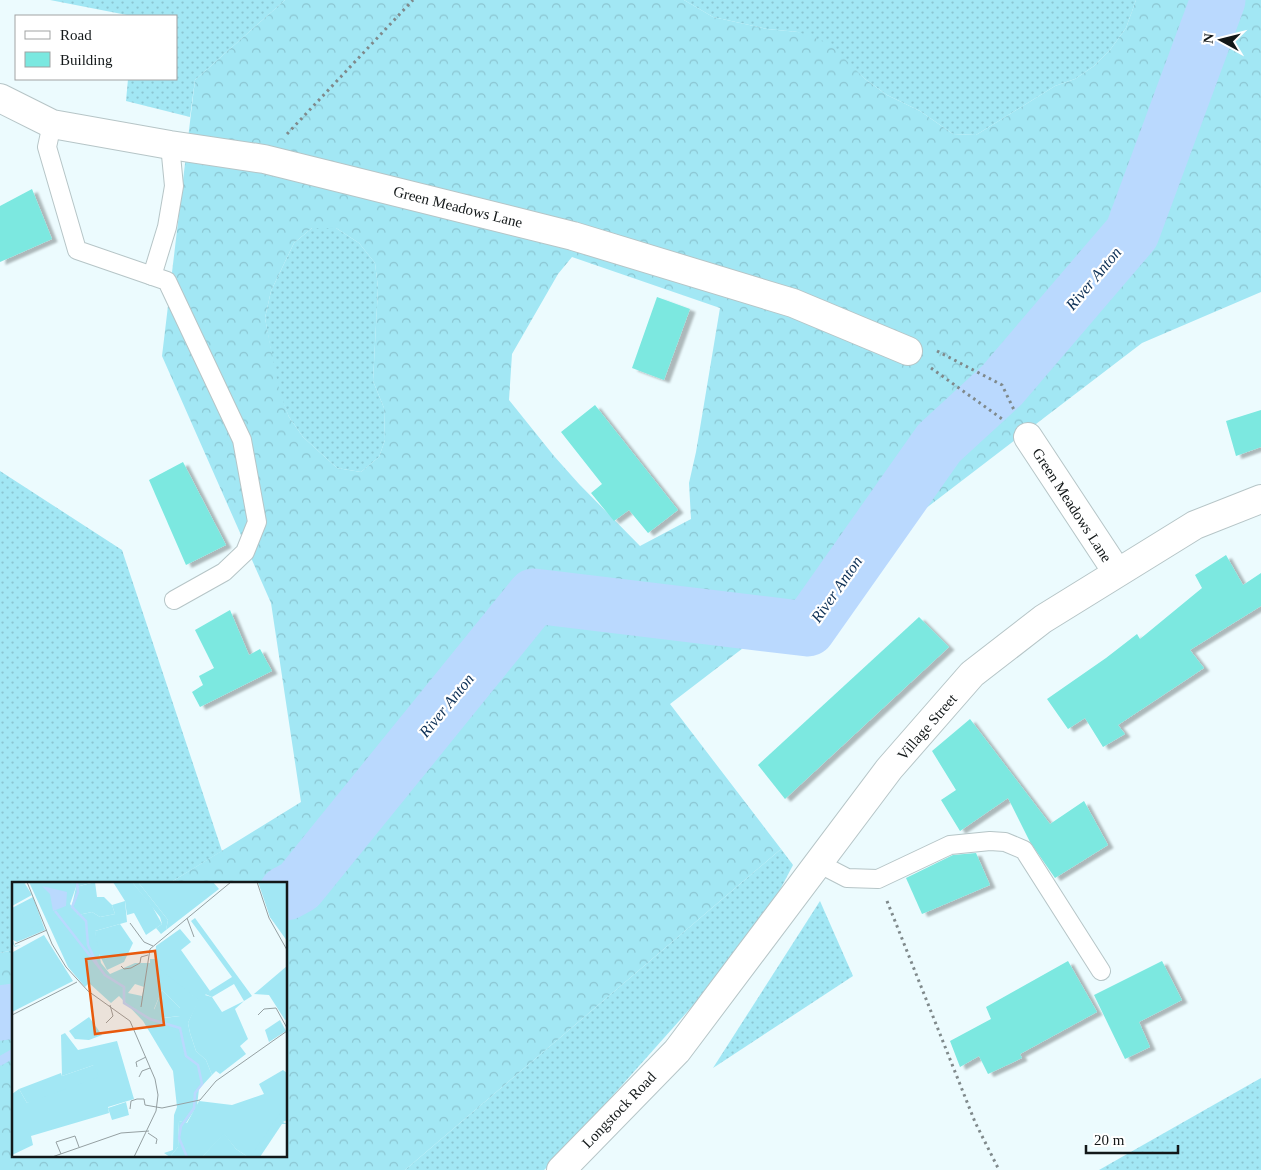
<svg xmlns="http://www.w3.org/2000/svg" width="1261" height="1170" viewBox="0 0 1261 1170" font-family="'Times New Roman',serif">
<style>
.grass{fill:url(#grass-dots)}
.forest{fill:url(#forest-crowns);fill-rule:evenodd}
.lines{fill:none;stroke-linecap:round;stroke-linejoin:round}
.stream{stroke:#bad9fe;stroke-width:9}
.river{stroke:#bad9fe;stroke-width:55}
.building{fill:#7be8e0;filter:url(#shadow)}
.lane-casing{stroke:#b6c5c7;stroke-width:20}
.street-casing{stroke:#b6c5c7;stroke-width:30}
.secondary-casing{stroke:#b6c5c7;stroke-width:30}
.path{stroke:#7f898b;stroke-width:3;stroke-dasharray:2.5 4;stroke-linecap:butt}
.lane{stroke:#fff;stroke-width:18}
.street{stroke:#fff;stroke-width:28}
.secondary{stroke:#fff;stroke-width:28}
.labels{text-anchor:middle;stroke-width:4.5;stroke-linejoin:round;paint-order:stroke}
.street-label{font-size:15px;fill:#131819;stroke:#fff}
.water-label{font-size:16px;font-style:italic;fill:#0d3056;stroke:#fff}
.inset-river{fill:none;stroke:#bad9fe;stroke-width:2.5}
.inset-road{fill:none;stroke:#95a0a2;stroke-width:1}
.view{fill:#e8590c;fill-opacity:0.15;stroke:#e8590c;stroke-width:2.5}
.inset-edge{fill:none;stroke:#131819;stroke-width:2.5}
</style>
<defs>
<pattern id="grass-dots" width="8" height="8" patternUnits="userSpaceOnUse" patternTransform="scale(1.25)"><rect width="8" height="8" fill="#a2e7f4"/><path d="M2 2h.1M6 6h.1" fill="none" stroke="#8bc5d1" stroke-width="1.8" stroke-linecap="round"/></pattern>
<pattern id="forest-crowns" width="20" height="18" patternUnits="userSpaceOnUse" patternTransform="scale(1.25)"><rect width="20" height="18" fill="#a2e7f4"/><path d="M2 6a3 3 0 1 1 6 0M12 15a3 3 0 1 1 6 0" fill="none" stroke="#8bc5d1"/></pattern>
<filter id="shadow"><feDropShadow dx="5.5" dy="3" stdDeviation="1" flood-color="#0004"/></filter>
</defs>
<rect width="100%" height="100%" fill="#ecfbfe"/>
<g class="grass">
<polygon points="50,0 285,0 195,80 190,117 126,101 128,79 176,79 176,16 132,16"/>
<polygon points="684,0 1136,0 1126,28 1110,50 1094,66 1075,79 1055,86 976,135 953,134 920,111 887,95 865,79 848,63 798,32 767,29 713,17"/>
<polygon points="312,228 336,228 359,243 375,263 378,288 373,381 384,408 385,440 379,457 361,472 337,468 303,437 289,417 278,390 265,318 271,291 294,243"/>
<polygon points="0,471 122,550 222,851 168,884 14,884 14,950 0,953"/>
<polygon points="781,849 793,865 771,907 745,947 558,1157 544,1170 405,1170"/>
<polygon points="820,901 853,976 713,1068"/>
<polygon points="1261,1078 1261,1170 1099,1170"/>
</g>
<path class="forest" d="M285 0H684L713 17 767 29 798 32 829 43 865 79 887 95 920 111 953 134 976 135 1055 86 1075 79 1094 66 1110 50 1126 28 1136 0H1261V292L1142 343 670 704 781 849 405 1170H0V953L14 950V1156H286V884H168L301 802 271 603 162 356 195 80ZM312 228H336L359 243 375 263 378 288 373 381 384 408 385 440 379 457 361 472 337 468 303 437 289 417 279 390 265 318 271 291 294 243ZM572 257 720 308 696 452 689 483 691 519 640 546 579 484 554 456 509 400 512 354 558 274Z"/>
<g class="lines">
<g class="stream">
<polyline points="286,893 299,886"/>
<polyline points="0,1061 14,1053"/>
</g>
<g class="river">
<polyline points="286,893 299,886 534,596 808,629 939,443 1002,385 1132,233 1218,0"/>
<polyline points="0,1013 14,1011"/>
</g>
</g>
<g class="building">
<polygon points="32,189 52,239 0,262 0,206"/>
<polygon points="657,297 690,309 664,380 632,368"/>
<polygon points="595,405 678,510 648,533 629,510 614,521 591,493 602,484 561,432"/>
<polygon points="1261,410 1261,447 1236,456 1226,421"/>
<polygon points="183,462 226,545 186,565 149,480"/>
<polygon points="1226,555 1243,585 1261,573 1261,606 1190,650 1204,668 1118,725 1125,734 1103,747 1085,718 1068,729 1047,699 1106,658 1137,634 1140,639 1202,588 1195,575"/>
<polygon points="230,610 249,655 260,649 272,671 200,707 192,692 203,685 199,676 214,668 195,630"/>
<polygon points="919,617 949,647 785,799 758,765"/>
<polygon points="970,719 1050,824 1084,801 1108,845 1055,878 1030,842 1008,798 960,831 941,800 956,790 932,751"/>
<polygon points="976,853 990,885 922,914 906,878 953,855"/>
<polygon points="1068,961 1097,1012 1020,1054 1022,1058 988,1074 979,1056 960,1067 950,1041 991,1019 986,1007"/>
<polygon points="1162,961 1182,1000 1139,1022 1150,1047 1125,1059 1094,995"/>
</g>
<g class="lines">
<g class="lane-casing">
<g id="lane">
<polyline points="52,124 47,147 77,250 167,281 242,440 257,522 245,552 224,572 174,600"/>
<polyline points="152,276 167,227 174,186 170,145"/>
<polyline points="818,863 847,878 878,879 950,845 990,841 1005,842 1024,850 1101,971"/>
</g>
</g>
<g class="street-casing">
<g id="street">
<polyline points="0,98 52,124 170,145 264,159 573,236 793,303 908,351"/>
<polyline points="1028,437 1117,572"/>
</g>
</g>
<g class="secondary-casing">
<polyline id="secondary" points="561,1170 677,1051 889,769 972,674 1043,619 1195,525 1261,499"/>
</g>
<g class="path">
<polyline points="287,134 413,0"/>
<polyline points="937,351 1002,385 1015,412"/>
<polyline points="931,368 1005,421"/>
<polyline points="887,901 975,1122 999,1170"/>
</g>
<use href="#lane" class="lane"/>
<use href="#street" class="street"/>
<use href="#secondary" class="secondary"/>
</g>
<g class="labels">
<g class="street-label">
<text transform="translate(458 207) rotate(14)" y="5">Green Meadows Lane</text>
<text transform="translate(1072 505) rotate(57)" y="5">Green Meadows Lane</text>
<text transform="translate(927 727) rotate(-49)" y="5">Village Street</text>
<text transform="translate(619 1110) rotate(-46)" y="5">Longstock Road</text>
</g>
<g class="water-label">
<text transform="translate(1093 278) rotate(-50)" y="6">River Anton</text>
<text transform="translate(836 589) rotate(-55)" y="6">River Anton</text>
<text transform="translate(446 705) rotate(-51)" y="6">River Anton</text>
</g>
</g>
<g transform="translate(12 882)">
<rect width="275" height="275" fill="#ecfbfe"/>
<path d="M0 0H12L20 13 0 24ZM83 0 85 15H92L100 23 103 32 88 35 80 30 66 33 59 28 64 5ZM101 0H120L140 24 150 42 134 53 122 31 115 33 113 19ZM126 0H201L207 7 154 48 156 38ZM248 0H275V59L258 35ZM21 15 33 48 5 60 1 58 3 64 9 63 3 65 0 61V26ZM108 42 121 61 112 80 95 88 84 66 83 49ZM168 47 179 60 169 68 198 109 193 113 200 115 210 130 232 119 223 127 236 157 228 164 234 172 208 192 204 189 200 193 194 178 184 169 178 151 176 141 186 118 138 81V77H143L144 64ZM32 53 61 99 0 130V62L1 70ZM275 84V137L273 138 257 113 242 112ZM150 108 168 126V134L150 136 142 128ZM77 135 90 153 77 158 63 157 57 149ZM53 151 66 168 105 159 122 217 96 225 97 231 19 254 21 263 0 273V212L7 207 15 221 82 183 50 194 49 153ZM271 188 275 191V238L271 240 275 242H270L248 275H236L224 267 212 252 190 275H158L166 265 167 239 175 241 187 219 220 223 252 212 247 202Z" fill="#a2e7f4"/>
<path d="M17 0H82L64 5 58 22 66 33 80 30 88 35 103 32 100 23 113 19 115 40 83 49 89 81 98 92 123 81H140L187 118 176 141 178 151 184 169 194 178 200 193 187 207 185 224 174 241 167 239 166 265 158 275 152 271 161 268 162 233 165 225 161 189 131 139 107 114 99 121 77 101 73 105 56 85ZM123 102 132 105 130 114 116 111ZM150 108 168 126V134L152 136 142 127ZM120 0H126L156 38 154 48 149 52 144 46 150 42 148 35ZM246 0H254L259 31 274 45 275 57 258 35ZM183 36 240 114 232 119 222 102 200 115 193 112 220 95 179 39ZM82 183 87 195 15 221 7 207 49 191 50 194ZM275 221 274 234 244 275H238ZM212 251 224 267 236 275H190Z" fill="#a2e7f4" fill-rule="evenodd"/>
<path d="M268 138 274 149 257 160 253 148Z" fill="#a2e7f4"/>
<path d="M20 18 29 42 17 47 7 23ZM114 220 117 233 100 238 96 226Z" fill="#a2e7f4"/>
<path d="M30 4 55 10 54 24 41 29 38 12Z" fill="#bad9fe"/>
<path class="inset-river" d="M65 0 66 10 60 25 74 39 76 63 85 82 93 93 112 105V121L138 137 168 146 174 174 186 183 190 202 183 211 182 226 169 244 167 256 175 275M43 29 93 93"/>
<path class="inset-road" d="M15 0 40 62 54 85 76 109 118 139 143 197 146 213 144 229 122 275M245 0 257 36 275 68M175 36 182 55M118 41 132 60 141 64M3 62 35 48M109 84 112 87 119 86 128 81 129 75 136 73M129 125 138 67 219 0M0 133 65 100M246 133 252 127 264 126 275 146M94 141 101 134 98 123M125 185 124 180 134 175M127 195 130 189 138 186M118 227 119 219 125 217H132L133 223 150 226 188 218 204 199 275 149M136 251 145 257 144 262M49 272 44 260 63 254 67 265M40 275 109 251 137 249"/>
<path class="view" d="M143 69 152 143 83 152 74 77Z"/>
<rect width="275" height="275" class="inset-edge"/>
</g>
<rect x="15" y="15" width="162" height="65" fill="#ffffff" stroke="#a1a3a3"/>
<rect x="25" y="31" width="25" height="8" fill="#ffffff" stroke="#a1a3a3"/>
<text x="60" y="40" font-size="15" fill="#131819">Road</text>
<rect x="25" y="52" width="25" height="15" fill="#7be8e0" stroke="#a1a3a3"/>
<text x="60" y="65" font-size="15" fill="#131819">Building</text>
<g transform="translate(1221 40) rotate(277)" stroke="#ffffff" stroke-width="4" paint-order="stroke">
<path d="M0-4L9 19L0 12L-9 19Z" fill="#131819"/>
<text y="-8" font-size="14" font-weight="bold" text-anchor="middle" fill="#131819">N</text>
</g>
<path d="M1086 1145v8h92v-8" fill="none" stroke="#131819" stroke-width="2.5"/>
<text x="1094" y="1145" font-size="15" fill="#131819" stroke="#ffffff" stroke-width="4" paint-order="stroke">20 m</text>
</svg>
